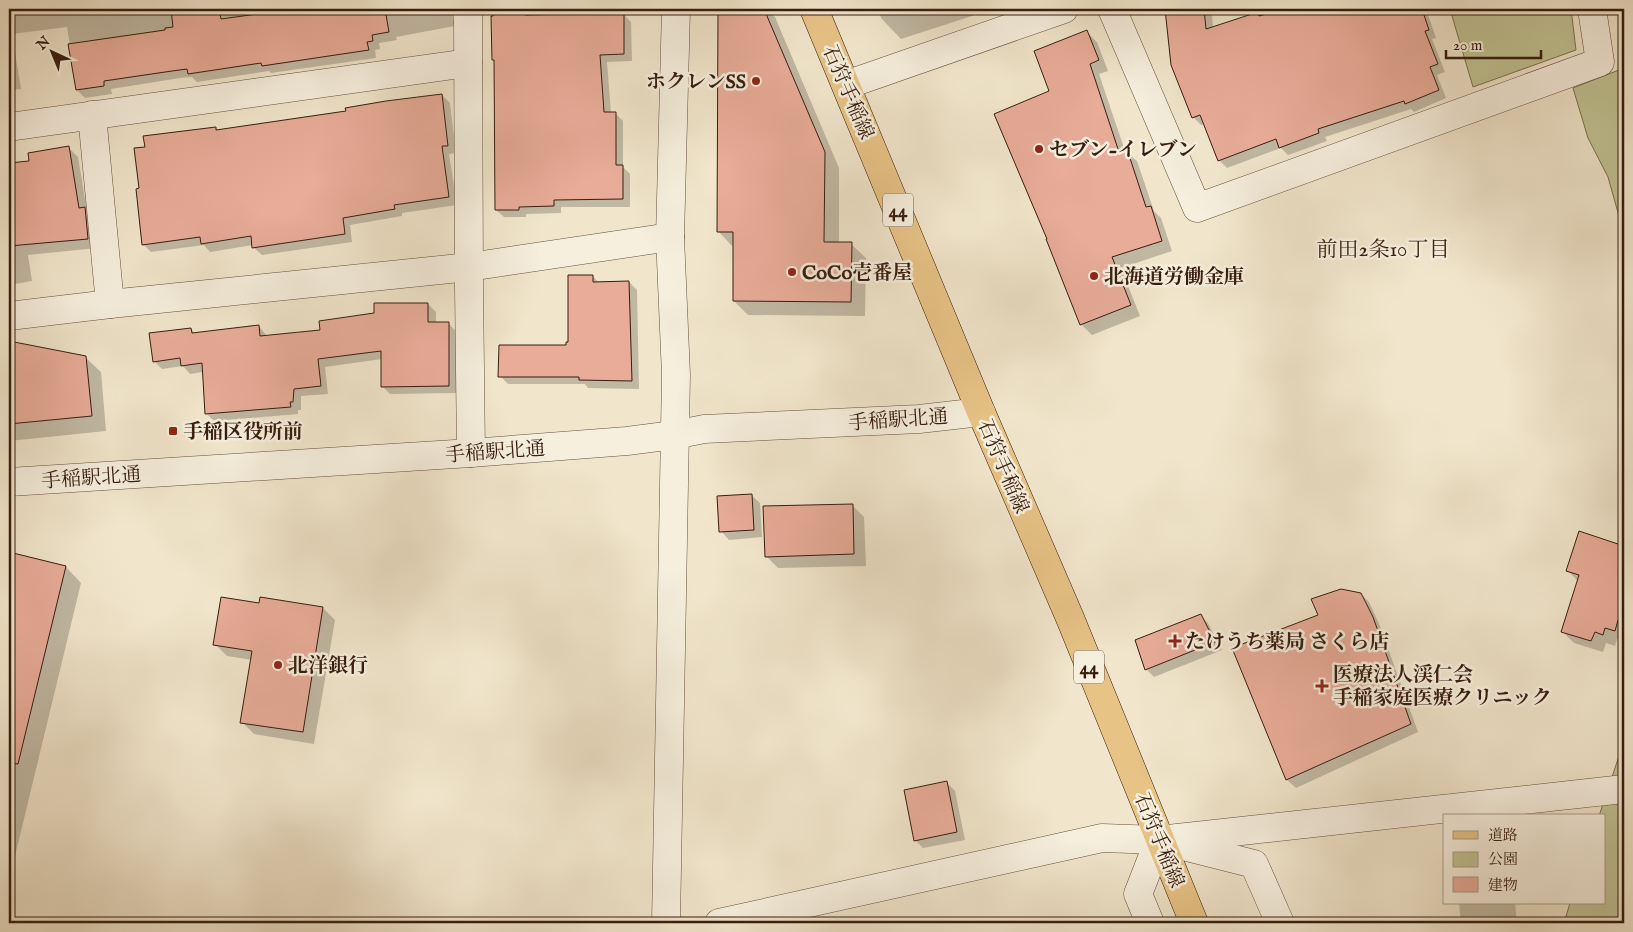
<svg xmlns="http://www.w3.org/2000/svg" width="1633" height="932" viewBox="0 0 1633 932" font-family="'IM FELL English','Noto Serif JP',serif">
  <rect width="100%" height="100%" fill="#f1e6cc"/>
  <filter id="stains"><feTurbulence type="fractalNoise" baseFrequency=".004" numOctaves="4"/><feColorMatrix values="0 0 0 0 .2 0 0 0 0 .09 0 0 0 0 .02 0 0 0 .5 -.17"/></filter>
  <radialGradient id="worn" r=".72"><stop offset=".6" stop-color="#630" stop-opacity="0"/><stop offset="1" stop-color="#630" stop-opacity=".3"/></radialGradient>
  <g fill="#c1c393" stroke="#7c7050">
    <polygon points="1450,9 1571,9 1576,50 1473,87"/>
    <polygon points="1624,68 1624,234 1608,177 1588,138 1573,88"/>
    <polygon points="1624,741 1624,923 1564,923 1570,903 1604,903 1604,816 1599,816"/>
  </g>
  <g fill="#0003">
    <polygon points="9,9 287,9 287,11 302,9 451,9 455,26 396,37 397,40 379,43 380,49 375,50 376,58 271,73 269,71 197,82 192,77 180,78 111,89 112,94 85,98 77,90 67,27 12,34 21,89 11,90 14,111 9,112"/>
    <polygon points="494,9 565,9 565,15 623,14 631,22 632,61 607,62 611,113 615,113 623,121 623,167 630,174 630,207 561,207 561,213 526,214 526,217 504,217 496,210 495,61 493,59"/>
    <polygon points="719,9 767,9 775,17 839,168 839,244 851,244 866,258 865,316 748,315 734,301 734,246 732,246 718,231"/>
    <polygon points="878,9 974,9 975,15 901,39 881,18"/>
    <polygon points="1182,9 1206,9 1212,15 1213,28 1258,14 1261,17 1287,9 1310,9 1313,13 1327,9 1426,9 1436,38 1432,39 1445,72 1437,75 1446,98 1414,112 1411,109 1325,137 1327,141 1288,155 1281,148 1227,168 1219,160 1205,124 1201,125 1193,117 1166,10"/>
    <polygon points="1087,32 1097,42 1108,71 1099,74 1125,151 1137,161 1154,211 1161,218 1172,251 1121,268 1140,316 1092,335 1081,324 1051,91"/>
    <polygon points="442,95 450,103 456,153 449,154 457,205 402,213 402,216 350,225 352,242 262,255 253,247 253,245 210,252 204,245 151,252 143,244 140,189 146,148 215,128 218,131 347,112"/>
    <polygon points="69,148 78,157 87,211 94,218 97,248 28,255 32,281 9,285 9,165 30,162"/>
    <polygon points="593,276 599,283 629,282 637,290 639,389 588,388 585,384 508,384 500,376 567,346"/>
    <polygon points="428,304 436,312 436,323 448,323 457,332 456,393 390,394 382,386 382,359 325,367 328,394 301,396 301,410 298,410 298,414 214,421 206,413 203,372 190,374 183,366 162,369 154,361 191,329 195,334 259,326 267,336 321,331"/>
    <polygon points="9,344 16,344 85,357 101,372 106,431 9,441"/>
    <polygon points="751,495 760,503 762,537 729,540 721,531"/>
    <polygon points="852,505 864,517 866,566 778,568 766,556"/>
    <polygon points="1579,533 1624,548 1624,641 1617,639 1615,646 1606,643 1603,652 1574,643 1562,631 1578,581 1567,570"/>
    <polygon points="9,554 66,567 81,583 9,881"/>
    <polygon points="1361,594 1369,602 1380,626 1418,732 1296,788 1287,780 1233,649 1320,616"/>
    <polygon points="260,604 323,608 335,620 314,744 254,734 242,722 252,660 227,656 215,644"/>
    <polygon points="1200,615 1208,623 1222,650 1154,677 1146,669"/>
    <polygon points="947,783 955,791 965,840 923,848 915,840"/>
    <polygon points="1459,903 1515,903 1517,923 1461,923"/>
  </g>
  <g fill="#e8ac99" stroke="#371d0e">
    <polygon points="171,9 219,9 221,19 294,9 385,9 389,32 372,35 373,41 367,42 369,50 262,66 261,63 188,74 187,69 172,71 104,81 104,86 76,90 68,44 165,30 165,28 173,27"/>
    <polygon points="493,9 525,9 525,15 624,13 624,54 600,55 604,112 616,112 616,165 623,165 623,199 554,200 554,206 519,207 519,210 495,210 494,60 492,60 491,16 493,16"/>
    <polygon points="718,9 764,9 825,152 824,242 852,242 851,302 733,301 733,232 717,232"/>
    <polygon points="1165,9 1204,9 1206,29 1258,12 1259,16 1283,9 1422,9 1429,30 1425,31 1438,64 1430,67 1439,90 1405,104 1404,101 1318,129 1319,133 1279,148 1276,139 1218,161 1200,115 1192,118 1171,65"/>
    <polygon points="1087,30 1099,60 1090,64 1119,152 1127,149 1146,207 1151,206 1162,241 1112,257 1131,305 1080,325 1046,239 1047,239 994,114 1049,91 1034,51"/>
    <polygon points="442,94 448,146 442,146 449,197 394,205 395,209 343,218 345,234 252,248 251,236 201,244 200,237 142,245 136,189 139,188 134,148 145,147 143,136 216,127 216,130 346,111 345,108 386,101"/>
    <polygon points="69,146 79,208 85,207 88,239 9,246 9,163 29,161 28,153"/>
    <polygon points="568,275 593,275 593,282 629,281 632,381 579,380 579,377 498,377 499,345 566,345 566,342 568,342"/>
    <polygon points="374,303 428,303 428,322 449,322 449,386 381,387 381,351 318,359 321,386 294,389 293,402 290,402 291,407 205,414 202,363 181,366 180,358 153,362 149,333 191,328 192,333 259,325 260,336 320,330 319,321 374,313"/>
    <polygon points="9,341 86,356 92,416 9,424"/>
    <polygon points="752,494 754,530 719,532 717,496"/>
    <polygon points="853,504 854,554 765,557 763,506"/>
    <polygon points="1579,531 1624,546 1624,622 1618,620 1615,631 1605,628 1603,635 1595,632 1591,641 1561,632 1579,575 1566,571"/>
    <polygon points="9,552 66,566 18,764 9,763"/>
    <polygon points="1341,589 1361,593 1373,617 1411,724 1286,780 1232,648 1318,615 1311,599"/>
    <polygon points="221,597 259,603 260,597 323,607 303,732 240,723 252,651 213,645"/>
    <polygon points="1201,614 1215,642 1145,670 1135,640"/>
    <polygon points="947,781 957,832 914,841 904,790"/>
  </g>
  <g fill="none" stroke-linecap="round" stroke-linejoin="round">
    <defs>
      <g id="minor">
        <polyline points="468,9 469,287 471,453"/>
        <polyline points="1112,9 1197,208 1600,62 1592,9"/>
        <polyline points="846,85 1064,9"/>
        <polyline points="92,115 110,304"/>
        <polyline points="9,127 468,63"/>
        <polyline points="9,316 110,304 469,267 670,237"/>
        <polyline points="1175,844 1254,864 1280,923"/>
        <polyline points="666,923 676,375 670,237 676,9"/>
        <polyline points="719,923 1102,838 1159,840 1624,789"/>
        <polyline points="1150,923 1138,894 1159,840"/>
      </g>
      <polyline id="tertiary" points="9,482 471,453 627,441 674,435 704,429 919,419 981,412"/>
      <polyline id="primary" points="814,9 981,412 1070,618 1194,923"/>
    </defs>
    <use href="#minor" stroke="#664f3e" stroke-width="29"/>
    <use href="#tertiary" stroke="#664f3e" stroke-width="29"/>
    <use href="#primary" stroke="#371d0e" stroke-width="29"/>
    <use href="#minor" stroke="#f6efde" stroke-width="28"/>
    <use href="#tertiary" stroke="#f6efde" stroke-width="28"/>
    <use href="#primary" stroke="#e8c386" stroke-width="28"/>
  </g>
  <g fill="#8f2418" stroke="#f6efde" stroke-width="2">
    <circle cx="756" cy="81" r="5"/>
    <circle cx="1039" cy="149" r="5"/>
    <circle cx="792" cy="272" r="5"/>
    <circle cx="1094" cy="276" r="5"/>
    <rect x="168" y="426" width="10" height="10" rx="2.5"/>
    <path d="M1172.5 633.5h5v5h5v5h-5v5h-5v-5h-5v-5h5z"/>
    <circle cx="278" cy="665" r="5"/>
    <path d="M1319.5 678.5h5v5h5v5h-5v5h-5v-5h-5v-5h5z"/>
  </g>
  <g text-anchor="middle" stroke-width="5" stroke-linejoin="round" paint-order="stroke">
    <g fill="#f6efde" stroke="#705c4c" stroke-width="1">
      <rect x="883" y="193.5" width="30" height="33" rx="4"/>
      <rect x="1074" y="650.5" width="30" height="33" rx="4"/>
    </g>
    <g font-size="19" font-weight="bold" fill="#371d0e">
      <text x="898" y="217">44</text>
      <text x="1089" y="674">44</text>
    </g>
    <g font-size="20" font-weight="bold" fill="#371d0e" stroke="#f6efde" text-anchor="start">
      <text x="746" y="88" text-anchor="end">ホクレンSS</text>
      <text x="1049" y="156">セブン-イレブン</text>
      <text x="802" y="279">CoCo壱番屋</text>
      <text x="1104" y="283">北海道労働金庫</text>
      <text x="183" y="438">手稲区役所前</text>
      <text x="1185" y="648">たけうち薬局 さくら店</text>
      <text x="288" y="672">北洋銀行</text>
      <text x="1333" y="681">医療法人渓仁会<tspan x="1333" dy="23">手稲家庭医療クリニック</tspan></text>
    </g>
    <g font-size="20" fill="#371d0e" stroke="#f6efde">
      <text transform="translate(849 92) rotate(67)" y="7">石狩手稲線</text>
      <text transform="translate(898 419) rotate(-4)" y="7">手稲駅北通</text>
      <text transform="translate(495 451) rotate(-4)" y="7">手稲駅北通</text>
      <text transform="translate(1004 466) rotate(67)" y="7">石狩手稲線</text>
      <text transform="translate(91 477) rotate(-4)" y="7">手稲駅北通</text>
      <text transform="translate(1160 840) rotate(68)" y="7">石狩手稲線</text>
    </g>
    <g font-size="21" fill="#371d0e" stroke="#f6efde">
      <text x="1383" y="256">前田2条10丁目</text>
    </g>
  </g>
  <rect width="1633" height="932" fill="none" stroke="#f1e6cc" stroke-width="30"/>
  <rect x="10" y="10" width="1613" height="912" fill="none" stroke="#371d0e" stroke-width="2.5"/>
  <rect x="15" y="15" width="1603" height="902" fill="none" stroke="#371d0e"/>
  <rect x="1443" y="814" width="162" height="90" fill="#f6efde" stroke="#aa9b8b"/>
  <rect x="1453" y="831" width="25" height="8" fill="#e8c386" stroke="#aa9b8b"/>
  <text x="1488" y="840" font-size="15" fill="#371d0e">道路</text>
  <rect x="1453" y="852" width="25" height="15" fill="#c1c393" stroke="#aa9b8b"/>
  <text x="1488" y="864" font-size="15" fill="#371d0e">公園</text>
  <rect x="1453" y="877" width="25" height="15" fill="#e8ac99" stroke="#aa9b8b"/>
  <text x="1488" y="890" font-size="15" fill="#371d0e">建物</text>
  <g transform="translate(52 52) rotate(316)" stroke="#f6efde" stroke-width="4" paint-order="stroke">
  <path d="M0-4L9 19L0 12L-9 19Z" fill="#371d0e"/>
  <text y="-8" font-size="14" font-weight="bold" text-anchor="middle" fill="#371d0e">N</text>
  </g>
  <path d="M1446 50v8h95v-8" fill="none" stroke="#371d0e" stroke-width="2.5"/>
  <text x="1453" y="50" font-size="15" fill="#371d0e" stroke="#f6efde" stroke-width="4" paint-order="stroke">20 m</text>
  <rect width="100%" height="100%" filter="url(#stains)"/>
  <rect width="100%" height="100%" fill="url(#worn)"/>
</svg>
